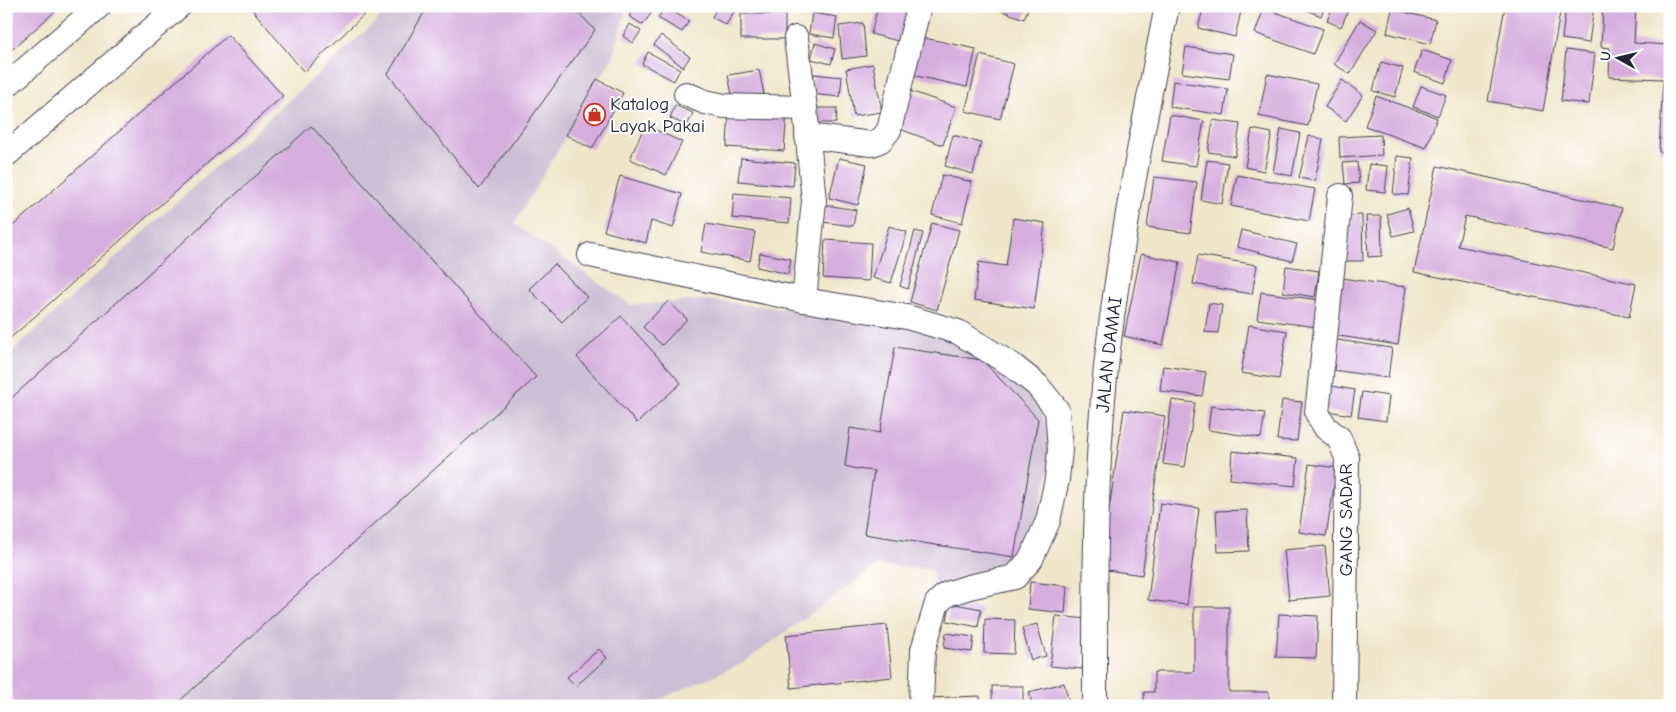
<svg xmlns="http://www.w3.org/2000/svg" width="1676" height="712" viewBox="0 0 1676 712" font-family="'Comic Neue',sans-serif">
  <rect width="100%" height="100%" fill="#fff"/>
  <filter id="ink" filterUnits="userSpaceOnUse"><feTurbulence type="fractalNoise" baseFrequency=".02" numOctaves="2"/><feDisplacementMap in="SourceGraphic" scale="10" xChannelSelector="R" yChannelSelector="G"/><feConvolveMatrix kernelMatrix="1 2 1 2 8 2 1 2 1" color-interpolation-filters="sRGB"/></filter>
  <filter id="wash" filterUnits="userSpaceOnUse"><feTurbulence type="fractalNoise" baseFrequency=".0096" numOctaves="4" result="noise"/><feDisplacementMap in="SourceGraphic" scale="20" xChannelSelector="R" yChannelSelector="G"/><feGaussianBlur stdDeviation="1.12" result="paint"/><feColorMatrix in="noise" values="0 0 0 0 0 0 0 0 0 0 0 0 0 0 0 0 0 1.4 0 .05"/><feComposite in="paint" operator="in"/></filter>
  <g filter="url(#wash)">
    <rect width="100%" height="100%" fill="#f0e5c9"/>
    <polygon fill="#ccbed4" points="393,6 621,6 625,14 613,57 514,224 631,305 704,300 887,321 951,340 1006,372 1040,408 1049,433 1049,471 1034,529 1009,564 935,588 932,570 878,565 743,663 644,706 6,706 6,357"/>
    <g id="blocks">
      <g fill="#d6aede">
        <polygon points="6,6 61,6 6,55"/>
        <polygon points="253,6 373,6 304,72 251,8"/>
        <polygon points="428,6 572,6 595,30 479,189 388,74"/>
        <polygon points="636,6 649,6 654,9 643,25 629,16"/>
        <polygon points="718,6 729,6 735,10 726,25 712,17"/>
        <polygon points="878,6 911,6 902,42 871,34"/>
        <polygon points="989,6 1029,6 1024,19"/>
        <polygon points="1204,6 1242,7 1235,37 1198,28"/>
        <polygon points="1296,6 1325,6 1321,16"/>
        <polygon points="1333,6 1350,6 1341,27 1327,21"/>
        <polygon points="1435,6 1450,6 1449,10"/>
        <polygon points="1505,6 1561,7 1543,111 1488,101"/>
        <polygon points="1566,6 1594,6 1589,43 1562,39"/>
        <polygon points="1603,6 1636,6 1634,43 1670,45 1670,153 1659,152 1663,79 1609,77 1610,48 1601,47"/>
        <polygon points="665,7 689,21 682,32 658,18"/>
        <polygon points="1264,8 1323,29 1313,54 1255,33"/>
        <polygon points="1392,9 1436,20 1430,44 1387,33"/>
        <polygon points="812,13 837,17 834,38 809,34"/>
        <rect x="741" y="14" width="44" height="25"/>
        <polygon points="1360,20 1377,30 1350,74 1334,64"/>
        <polygon points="863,23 866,56 842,59 839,26"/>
        <polygon points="630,24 641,31 633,43 623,36"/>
        <polygon points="228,35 283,96 6,342 6,232"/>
        <polygon points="661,35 690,57 683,67 654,45"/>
        <polygon points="915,36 976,49 967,87 907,74"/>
        <polygon points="815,43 835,49 831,64 811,59"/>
        <polygon points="1186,47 1233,54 1229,79 1182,73"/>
        <polygon points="1422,50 1452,60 1445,83 1414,72"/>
        <polygon points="1566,50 1595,54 1589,104 1561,101"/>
        <polygon points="648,52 680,69 674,81 642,64"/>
        <polygon points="980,55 1014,64 1000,119 965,111"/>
        <polygon points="1381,62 1403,68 1395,97 1373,91"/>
        <polygon points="873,64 882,112 854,116 846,69"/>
        <polygon points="759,70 764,94 733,100 728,75"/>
        <polygon points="814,74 842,77 840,97 811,94"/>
        <polygon points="1267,74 1317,84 1308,126 1259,116"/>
        <polygon points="597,79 623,93 592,149 566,135"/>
        <polygon points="1342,80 1363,95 1346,121 1325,107"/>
        <polygon points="1173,81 1228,89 1224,115 1170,107"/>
        <polygon points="1421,86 1446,95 1438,116 1413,107"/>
        <polygon points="907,90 956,107 943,145 894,127"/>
        <polygon points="1376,96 1437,118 1426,148 1365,126"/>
        <polygon points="675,105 693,113 687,126 670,118"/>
        <polygon points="729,107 787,111 784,151 727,147"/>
        <polygon points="816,108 837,108 836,123 815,123"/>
        <polygon points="1170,115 1204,121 1196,166 1162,161"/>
        <polygon points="1213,120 1240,124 1235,156 1208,152"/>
        <polygon points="645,125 682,142 666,175 630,159"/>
        <polygon points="311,126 536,377 174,706 6,706 6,403"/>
        <polygon points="1252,129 1272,133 1264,171 1245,167"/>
        <polygon points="1281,129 1300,133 1292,176 1273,172"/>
        <polygon points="953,135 981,143 973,174 945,166"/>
        <polygon points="1381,135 1382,155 1340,158 1339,137"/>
        <polygon points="1309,136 1323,139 1315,181 1299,178"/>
        <polygon points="1397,156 1413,158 1408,195 1393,194"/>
        <polygon points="741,158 795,163 793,186 738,181"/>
        <polygon points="839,158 867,164 858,205 829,198"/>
        <polygon points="1207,160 1228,163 1222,204 1201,200"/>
        <polygon points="1357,162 1359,183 1345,184 1343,163"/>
        <polygon points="1369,164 1388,166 1385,192 1366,190"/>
        <polygon points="1437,166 1622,208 1613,248 1465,216 1458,246 1636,284 1629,317 1414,272"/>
        <polygon points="942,175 972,182 962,223 932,215"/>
        <polygon points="1237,175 1315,189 1309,221 1231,206"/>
        <polygon points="620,176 682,194 673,228 651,221 646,243 604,231"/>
        <polygon points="1154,177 1197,182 1190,233 1147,227"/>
        <polygon points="734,193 791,198 789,223 732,218"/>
        <polygon points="826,205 856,210 853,226 823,222"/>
        <polygon points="1408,208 1414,231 1393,236 1387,214"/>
        <polygon points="1362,215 1363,261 1343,261 1342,216"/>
        <polygon points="1366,216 1381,216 1382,256 1368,257"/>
        <polygon points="1013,218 1045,223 1034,309 974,300 979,262 1006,266"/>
        <polygon points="932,223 959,230 937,310 910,302"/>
        <polygon points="706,224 755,232 750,261 701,252"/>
        <polygon points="889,226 907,232 891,283 873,278"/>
        <polygon points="1241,230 1297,244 1292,261 1237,247"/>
        <polygon points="915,231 923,233 908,289 900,286"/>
        <polygon points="825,240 871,243 869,281 823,278"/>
        <polygon points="760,253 791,259 788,274 757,267"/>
        <polygon points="1141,254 1180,262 1163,345 1124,336"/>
        <polygon points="1198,255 1257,265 1252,294 1193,284"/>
        <polygon points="555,264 587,297 562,322 529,289"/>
        <polygon points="1286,266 1319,271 1315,297 1283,292"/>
        <polygon points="1341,278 1406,287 1398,345 1333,335"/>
        <polygon points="1261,292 1320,300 1317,327 1257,319"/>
        <polygon points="668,301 687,319 662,345 643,327"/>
        <polygon points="1209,303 1222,305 1218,333 1205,332"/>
        <polygon points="621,316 681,383 637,423 577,357"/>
        <polygon points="1249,325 1287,331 1279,379 1241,373"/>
        <polygon points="1330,339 1392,348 1388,378 1326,369"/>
        <polygon points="895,347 982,360 1038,419 1014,557 864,534 874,471 857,469 845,466 850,428 880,433"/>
        <polygon points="1163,366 1206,372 1202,396 1160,391"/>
        <polygon points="1326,385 1355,390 1351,415 1322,410"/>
        <polygon points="1362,392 1389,396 1386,421 1358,417"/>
        <polygon points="1172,400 1195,403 1185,467 1163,464"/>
        <polygon points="1282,400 1302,402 1297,441 1277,440"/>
        <polygon points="1211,406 1265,413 1261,438 1208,430"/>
        <polygon points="1124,410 1165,416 1142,575 1100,569"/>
        <polygon points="1232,451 1298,458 1295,486 1230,479"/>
        <polygon points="1309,464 1337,468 1326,536 1299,532"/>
        <polygon points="1160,503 1199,508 1187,605 1148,600"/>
        <polygon points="1247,510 1249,551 1218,552 1216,511"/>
        <polygon points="1325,546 1330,596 1289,600 1284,550"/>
        <polygon points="1030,582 1067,586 1065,613 1028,609"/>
        <polygon points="950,603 981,609 978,627 947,621"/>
        <polygon points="1194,607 1229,607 1229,692 1269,692 1269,706 1144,706 1144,692 1154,692 1154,672 1194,672"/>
        <polygon points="1279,614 1318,616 1316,658 1276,657"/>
        <polygon points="1056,616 1088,619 1082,669 1050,666"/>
        <polygon points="985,619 1015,620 1014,654 984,653"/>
        <polygon points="1037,624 1046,656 1031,660 1022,628"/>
        <polygon points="887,625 892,677 791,688 786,635"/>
        <polygon points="946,633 974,637 972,652 944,648"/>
        <polygon points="599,649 607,658 576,686 567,677"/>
        <polygon points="1064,683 1070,706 1033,706 1029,692"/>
        <rect x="992" y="686" width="31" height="20"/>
        <polygon points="980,696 980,706 925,706 925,698"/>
      </g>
    </g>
  </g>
  <g filter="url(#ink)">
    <use href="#blocks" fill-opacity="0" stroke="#413f50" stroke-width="1"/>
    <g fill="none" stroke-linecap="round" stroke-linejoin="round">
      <defs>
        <g id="minor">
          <polyline points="796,38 805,108 814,201 804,300"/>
          <polyline points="6,86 99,6"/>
          <polyline points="686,94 705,102 724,106 805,108"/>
          <polyline points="807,136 872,144 881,140 889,130 919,6"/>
          <polyline points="6,155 179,6"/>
          <polyline points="1340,196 1317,413 1326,428 1339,438 1347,458 1344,706"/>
          <polyline points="590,255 804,300 907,317 958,332 1012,365 1037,385 1057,410 1060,450 1057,479 1048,521 1031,559 1015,577 969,587 947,594 937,603 923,650 921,706"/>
          <path id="s1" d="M 1095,706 C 1095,584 1094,462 1109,341 C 1123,228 1145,117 1167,6"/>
        </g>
      </defs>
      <use href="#minor" stroke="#413f50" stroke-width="26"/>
      <use href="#minor" stroke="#fff" stroke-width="24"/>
    </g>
  </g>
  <defs>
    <symbol id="shop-ring" viewBox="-11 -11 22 22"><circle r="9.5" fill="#fff" stroke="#c8321e" stroke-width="1.5"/><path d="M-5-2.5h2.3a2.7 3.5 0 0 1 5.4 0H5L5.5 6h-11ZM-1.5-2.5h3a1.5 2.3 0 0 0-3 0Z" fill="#c8321e"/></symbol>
  </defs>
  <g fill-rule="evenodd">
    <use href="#shop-ring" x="582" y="102" width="25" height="25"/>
  </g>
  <g text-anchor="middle" stroke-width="4" stroke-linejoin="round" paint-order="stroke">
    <g font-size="19" fill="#22223b" stroke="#fff" text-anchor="start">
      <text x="610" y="110">Katalog<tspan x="610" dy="22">Layak Pakai</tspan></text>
    </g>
    <g font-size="19" fill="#22223b" stroke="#fff">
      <text dy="7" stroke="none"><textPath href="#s1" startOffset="352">JALAN DAMAI</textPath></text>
      <text transform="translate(1345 520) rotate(-90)" y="7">GANG SADAR</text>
    </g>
  </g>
  <rect width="1676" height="712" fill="none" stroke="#fff" stroke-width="25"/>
  <g transform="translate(1618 58) rotate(278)" stroke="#ffffff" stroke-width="4" paint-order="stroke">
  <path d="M0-4L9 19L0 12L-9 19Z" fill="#22223b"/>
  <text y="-8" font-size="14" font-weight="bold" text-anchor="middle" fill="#22223b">U</text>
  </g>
</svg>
